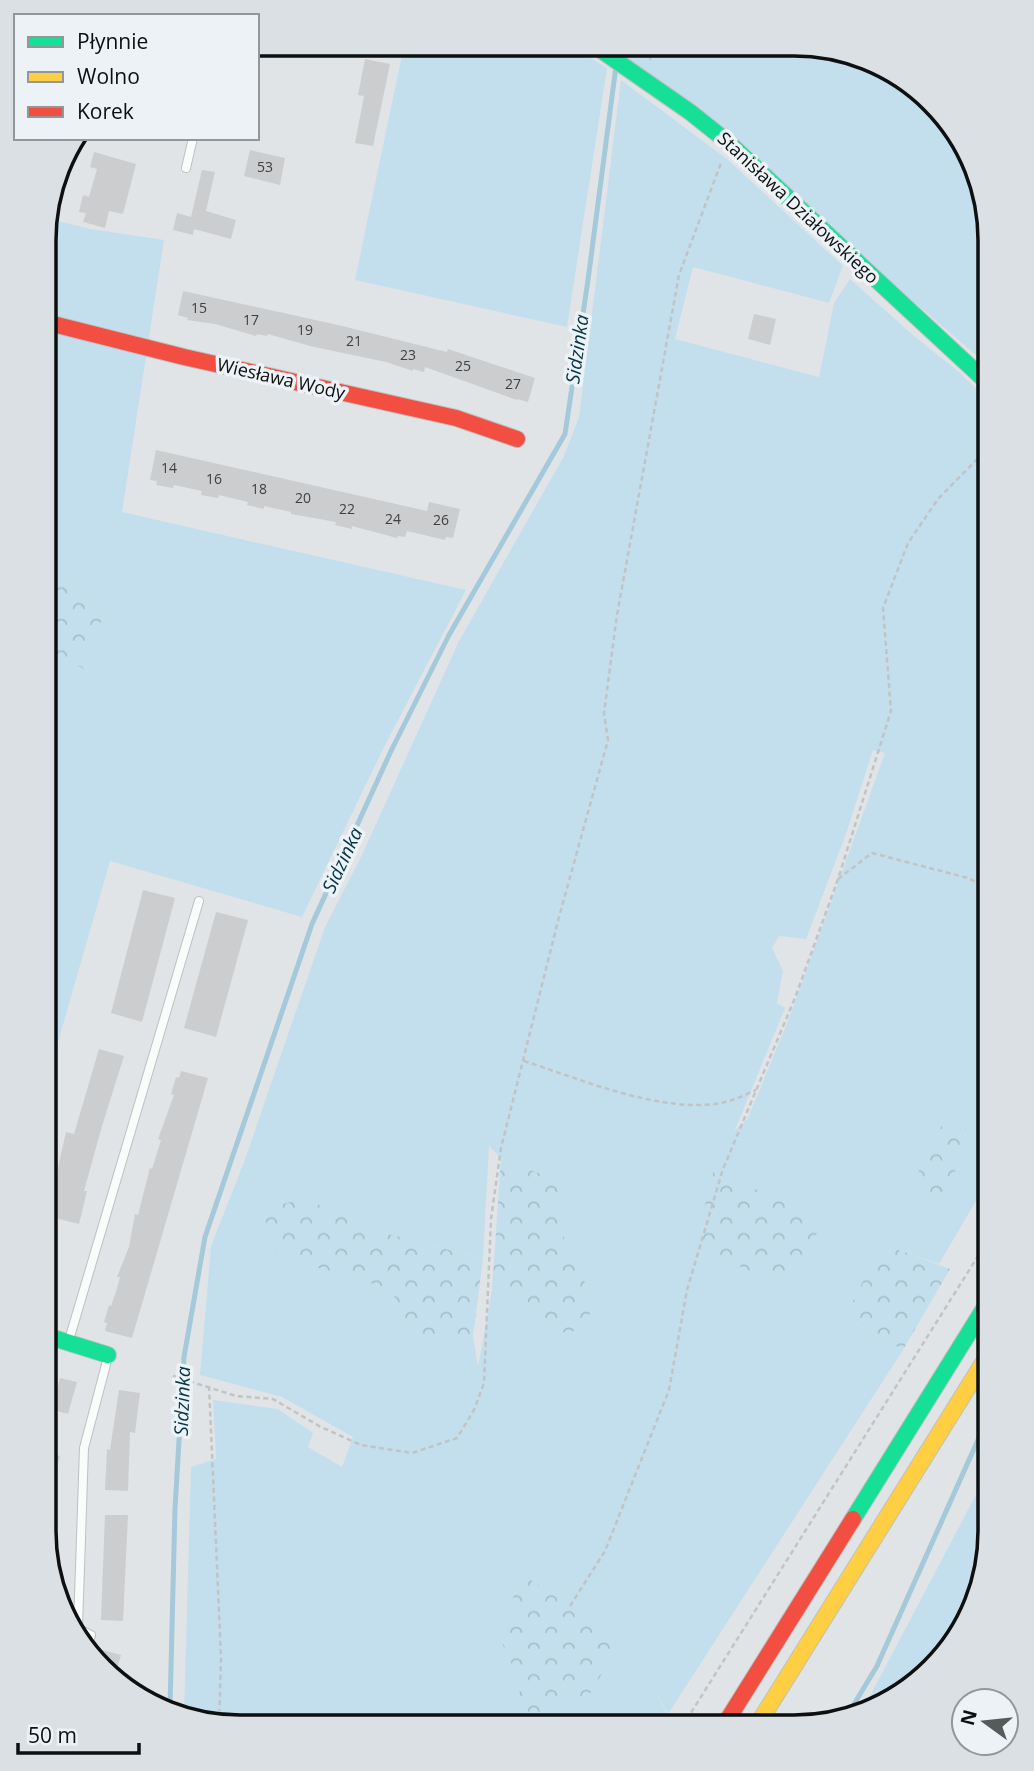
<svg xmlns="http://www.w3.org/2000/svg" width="1034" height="1771" viewBox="0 0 1034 1771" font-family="'Open Sans',sans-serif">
  <defs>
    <pattern id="forest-crowns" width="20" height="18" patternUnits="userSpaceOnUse" patternTransform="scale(1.75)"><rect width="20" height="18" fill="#c3dfed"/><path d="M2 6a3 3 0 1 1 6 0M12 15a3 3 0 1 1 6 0" fill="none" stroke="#a6beca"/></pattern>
  </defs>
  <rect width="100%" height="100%" fill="#e1e4e6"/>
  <g fill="#c3dfed" fill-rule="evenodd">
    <polygon points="404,45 572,46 607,68 567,327 355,280"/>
    <polygon points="629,46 832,47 923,92 980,177 990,240 990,367 626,56"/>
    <path d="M 621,80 L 727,159 L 843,266 L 829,303 L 693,267 L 675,339 L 819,377 L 834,303 L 850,279 L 914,336 L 959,372 L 990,402 L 990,607 L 984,657 L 990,669 L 990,1177 L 939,1264 L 882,1245 L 845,1317 L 903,1350 L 668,1714 L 656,1693 L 635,1727 L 541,1726 L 565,1684 L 580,1707 L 520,1574 L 501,1641 L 522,1687 L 502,1726 L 214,1726 L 184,1713 L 191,1467 L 216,1459 L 213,1400 L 278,1409 L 313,1433 L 308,1447 L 342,1467 L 353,1437 L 282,1397 L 200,1375 L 211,1246 L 244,1162 L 325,927 L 362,855 L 459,641 L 564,456 L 579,417 ZM 873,750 L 885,753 L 788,1021 L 747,1120 L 735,1130 L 785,1008 L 777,1003 L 783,971 L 772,948 L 779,936 L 806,939 L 846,834 ZM 489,1146 L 501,1158 L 563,1183 L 563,1236 L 595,1303 L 537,1326 L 524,1302 L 492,1290 L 478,1367 L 473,1336 L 410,1333 L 391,1289 L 305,1199 L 385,1233 L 483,1259 Z"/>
    <polygon points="45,218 91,229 164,240 122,512 466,590 383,749 302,917 110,861 44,1091 45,649 84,668 97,630 108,607 45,574 45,567 51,550 45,548"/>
    <polygon points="990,1468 990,1544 949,1651 860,1715"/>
  </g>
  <g fill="url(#forest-crowns)">
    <polygon points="45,574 108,607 97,630 84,669 45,649"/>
    <polygon points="944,1121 963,1121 971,1142 940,1199 909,1190"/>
    <polygon points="501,1158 563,1183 563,1236 595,1303 582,1330 557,1333 537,1326 524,1302 492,1290"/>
    <polygon points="714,1169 823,1222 788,1288 695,1246"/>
    <polygon points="305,1199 385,1233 483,1259 473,1336 410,1334 391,1289 278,1256 261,1209"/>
    <polygon points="882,1244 950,1269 903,1350 845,1317"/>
    <polygon points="520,1573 598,1624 614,1654 581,1708 565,1684 541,1726 502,1726 522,1687 501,1641"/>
    <polygon points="656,1693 667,1714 660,1727 635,1727"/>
  </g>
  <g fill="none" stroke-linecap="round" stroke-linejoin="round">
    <g stroke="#a3c9da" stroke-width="5">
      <polyline points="170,1707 175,1508 184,1357 205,1237 312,924 391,751 449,635 565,434 588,280 616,66"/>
      <polyline points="845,1719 877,1666 990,1413"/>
    </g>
  </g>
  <g fill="#cbcdcf">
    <polygon points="365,59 390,64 373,146 355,143 364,96 358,95"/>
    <polygon points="250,150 285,158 280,185 244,176"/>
    <polygon points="94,152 136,164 123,214 109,211 105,228 83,222 86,213 79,212 83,195 89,197 97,169 90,167"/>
    <polygon points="202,170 215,172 206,211 236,220 231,239 194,229 193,235 173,230 177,213 191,217"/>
    <polygon points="183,291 338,325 447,352 448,349 535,378 528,402 517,399 517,400 425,367 424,372 413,369 413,371 386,362 310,346 268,334 267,336 257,334 256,336 215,324 187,320 188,318 178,315"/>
    <polygon points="754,314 776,319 770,345 748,339"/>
    <polygon points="156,450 427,511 429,502 460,509 453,538 446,537 445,540 407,531 405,537 398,536 397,538 352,526 352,529 335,525 336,522 291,514 291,512 264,506 264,509 247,505 248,502 219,495 218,498 201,495 202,491 174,485 173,488 156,485 157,481 150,480"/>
    <polygon points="143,890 175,898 142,1022 111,1013"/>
    <polygon points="216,912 248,920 216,1037 184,1028"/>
    <polygon points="99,1049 124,1056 102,1126 84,1191 87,1191 79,1224 47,1216 66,1132 74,1134"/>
    <polygon points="181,1071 208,1078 132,1338 105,1331 107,1323 104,1322 109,1305 111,1306 116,1292 120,1277 117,1277 129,1247 135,1214 138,1215 150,1168 152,1169 161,1140 158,1139 174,1095 171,1094 176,1077 179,1078"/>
    <polygon points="60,1378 77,1382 68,1414 51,1409"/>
    <polygon points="119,1390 140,1393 135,1433 130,1432 128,1491 105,1490 107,1449 110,1450"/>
    <polygon points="44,1451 60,1456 48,1499 44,1499"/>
    <polygon points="105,1515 128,1515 123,1621 101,1620"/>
    <polygon points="92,1647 121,1655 114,1678 103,1662"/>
  </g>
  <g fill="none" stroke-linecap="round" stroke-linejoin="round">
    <defs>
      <g id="lane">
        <polyline points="186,168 193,138"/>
        <polyline points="69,1340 199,901"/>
        <polyline points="44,1374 53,1340"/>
        <polyline points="78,1627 84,1448 108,1357"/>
        <polyline points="79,1629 91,1635 89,1642"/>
      </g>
      <g id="fast">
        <polyline points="595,46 690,112 729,143 990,385"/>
        <polyline points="44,1335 108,1355"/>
        <polyline points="853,1519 990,1299"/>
      </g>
      <polyline id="slow" points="756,1727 990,1352"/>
      <g id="jam">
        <polyline points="45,322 184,357 456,418 517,439"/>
        <polyline points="723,1727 853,1519"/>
      </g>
    </defs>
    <use href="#lane" stroke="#bec0c2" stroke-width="10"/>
    <use href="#fast" stroke="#bec0c2" stroke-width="18"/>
    <use href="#slow" stroke="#bec0c2" stroke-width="18"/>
    <use href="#jam" stroke="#bec0c2" stroke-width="18"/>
    <g stroke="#c2c3c4" stroke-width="2.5" stroke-dasharray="5 3.5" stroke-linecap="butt">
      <polyline points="650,60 653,46"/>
      <polyline points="838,879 872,853 968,878 990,889"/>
      <path d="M 524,1061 C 580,1079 667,1116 725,1102 C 736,1100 746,1094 756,1090"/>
      <polyline points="173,1376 236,1396 273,1399 319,1426 361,1445 412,1453 457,1438 474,1410 484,1383 491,1219 501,1148 559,917 608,740 604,713 617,615 679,275 721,163"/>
      <polyline points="209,1386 221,1657 219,1726"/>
      <polyline points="570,1606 605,1551 669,1390 687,1290 723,1169 795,998 838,879 891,711 883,608 908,543 938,499 990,446"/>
      <polyline points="682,1727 990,1237"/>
    </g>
    <use href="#lane" stroke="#fafbfb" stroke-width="8"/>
    <use href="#fast" stroke="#16e098" stroke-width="16"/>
    <use href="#slow" stroke="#ffcf43" stroke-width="16"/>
    <use href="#jam" stroke="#f24e42" stroke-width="16"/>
  </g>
  <g text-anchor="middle" stroke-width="7" stroke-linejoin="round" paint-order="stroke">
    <g font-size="14" fill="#3e4042">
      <text x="265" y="172">53</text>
      <text x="199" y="313">15</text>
      <text x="251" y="325">17</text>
      <text x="305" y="335">19</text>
      <text x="354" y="346">21</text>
      <text x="408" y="360">23</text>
      <text x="463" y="371">25</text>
      <text x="513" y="389">27</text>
      <text x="169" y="473">14</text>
      <text x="214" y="484">16</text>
      <text x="259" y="494">18</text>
      <text x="303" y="503">20</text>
      <text x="347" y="514">22</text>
      <text x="393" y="524">24</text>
      <text x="441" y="525">26</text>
    </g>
    <g font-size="18" fill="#0d0f10" stroke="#ecf2f5">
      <text transform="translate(798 208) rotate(43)" y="6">Stanisława Działowskiego</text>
      <text transform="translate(281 379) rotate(13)" y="6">Wiesława Wody</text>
    </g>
    <g font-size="19" font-style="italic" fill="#053446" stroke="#ecf2f5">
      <text transform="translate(577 349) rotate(-82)" y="7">Sidzinka</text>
      <text transform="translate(342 860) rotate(-65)" y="7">Sidzinka</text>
      <text transform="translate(182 1401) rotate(-88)" y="7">Sidzinka</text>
    </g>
  </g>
  <path d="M0 0H1034V1771H0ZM240 56H794A184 184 0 0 1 978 240V1531A184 184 0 0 1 794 1715H240A184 184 0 0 1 56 1531V240A184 184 0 0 1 240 56Z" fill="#dae0e3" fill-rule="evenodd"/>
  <path fill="none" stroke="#0d0f10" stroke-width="3.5" d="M240 56H794A184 184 0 0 1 978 240V1531A184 184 0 0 1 794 1715H240A184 184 0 0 1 56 1531V240A184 184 0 0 1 240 56Z"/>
  <rect x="14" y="14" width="245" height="126" fill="#ecf2f5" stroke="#939799" stroke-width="2"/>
  <rect x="28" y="37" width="35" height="10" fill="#16e098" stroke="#939799" stroke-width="2"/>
  <text x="77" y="49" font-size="21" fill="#0d0f10">Płynnie</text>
  <rect x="28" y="72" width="35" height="10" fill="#ffcf43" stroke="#939799" stroke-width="2"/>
  <text x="77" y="84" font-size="21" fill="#0d0f10">Wolno</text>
  <rect x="28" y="107" width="35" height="10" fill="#f24e42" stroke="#939799" stroke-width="2"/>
  <text x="77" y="119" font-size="21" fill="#0d0f10">Korek</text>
  <g transform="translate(985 1722) rotate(285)"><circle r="33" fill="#ecf2f5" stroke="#939799" stroke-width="2"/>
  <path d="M0-5L12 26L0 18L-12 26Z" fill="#575a5b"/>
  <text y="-10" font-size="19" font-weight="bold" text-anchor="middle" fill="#0d0f10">N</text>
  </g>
  <path d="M18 1743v10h121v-10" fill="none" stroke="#0d0f10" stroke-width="3.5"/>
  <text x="28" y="1743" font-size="21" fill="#0d0f10" stroke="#ecf2f5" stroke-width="5" paint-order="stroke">50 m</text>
</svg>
